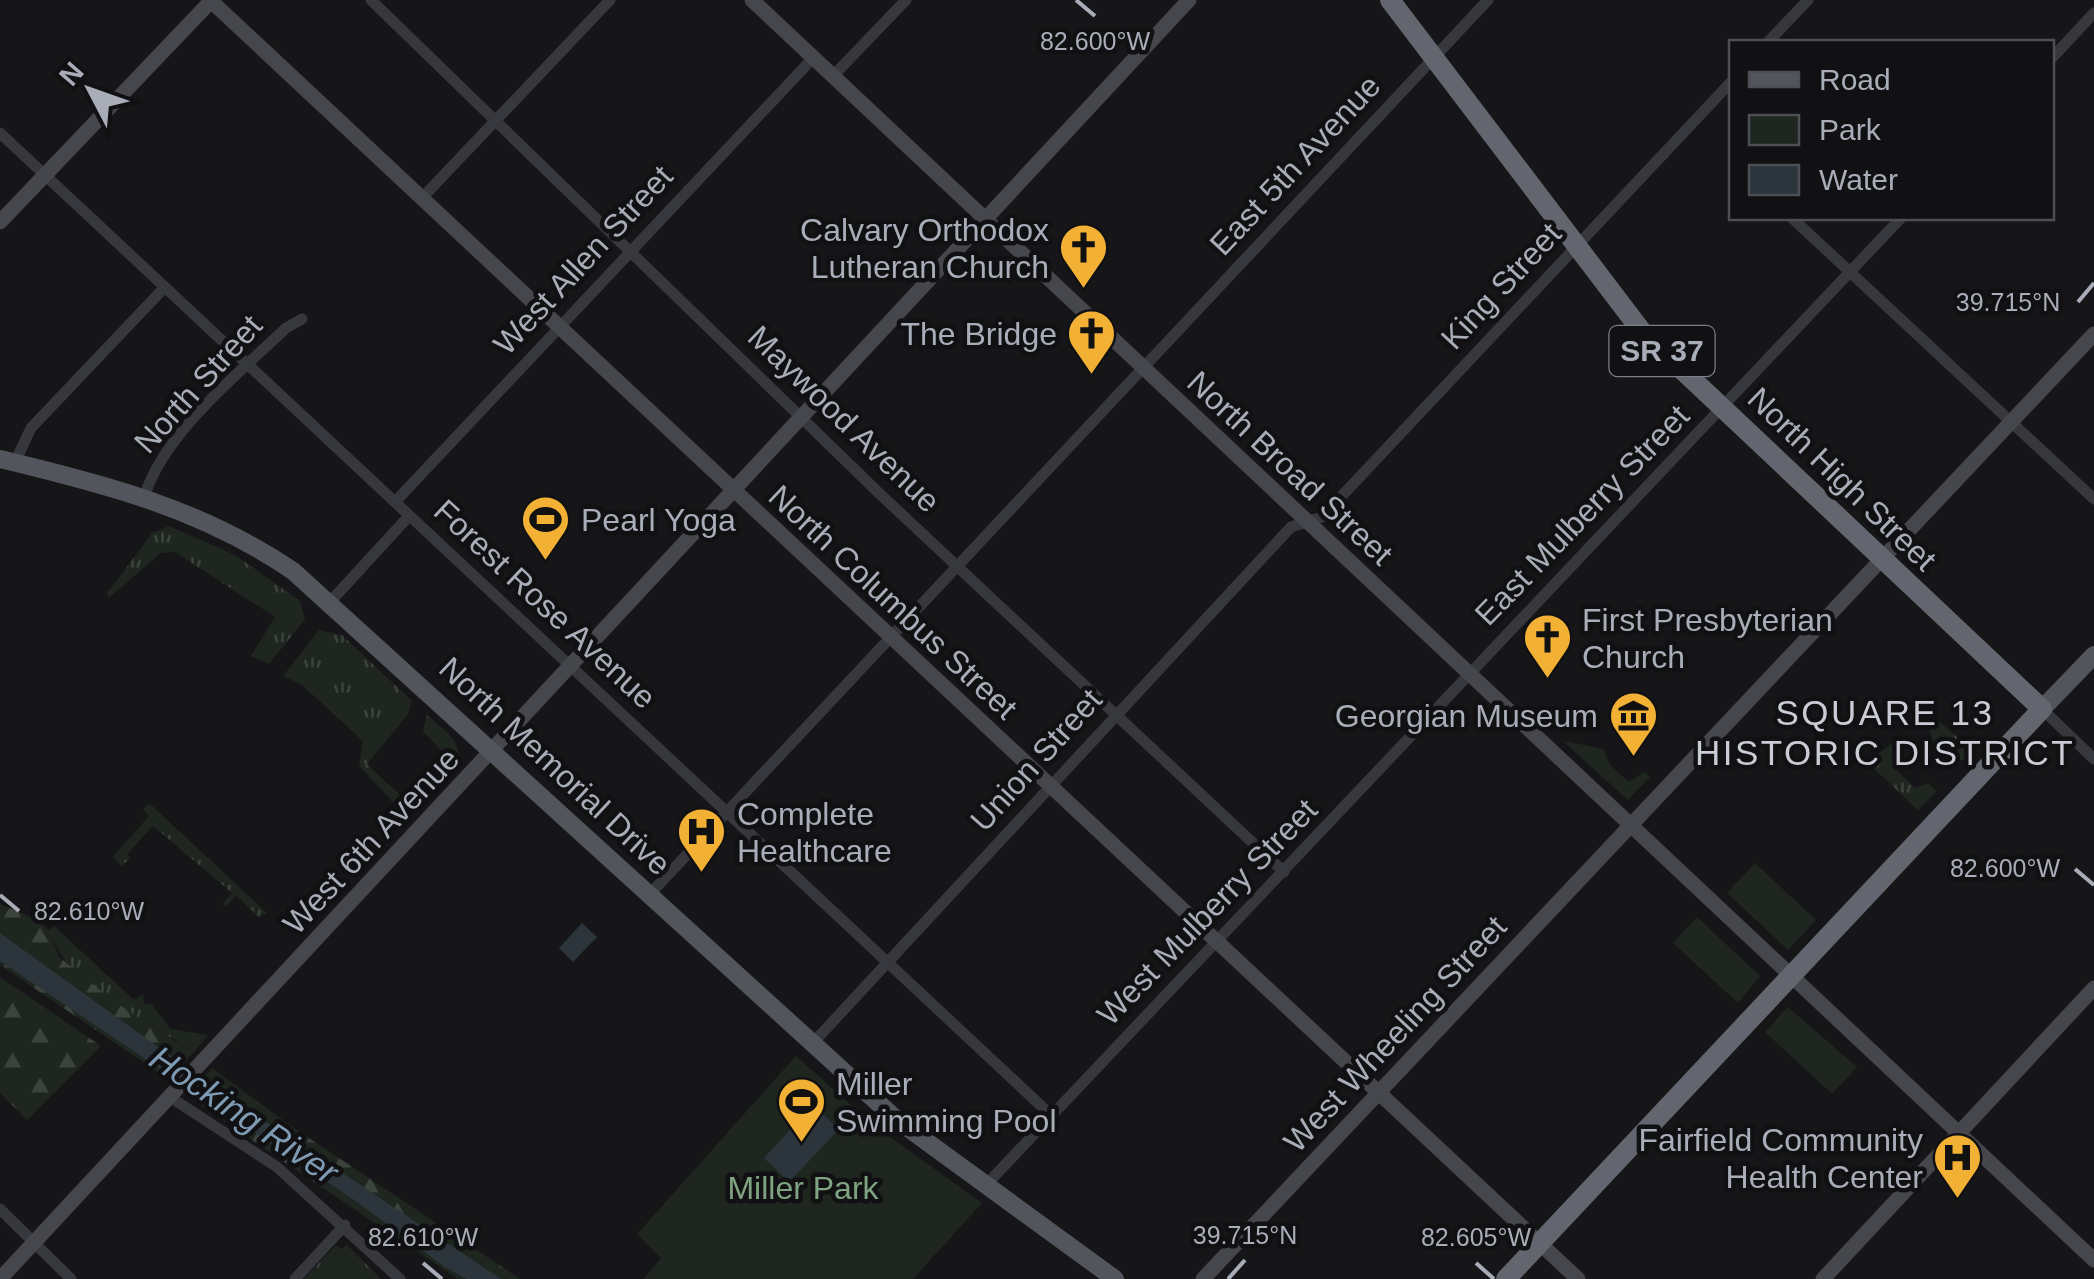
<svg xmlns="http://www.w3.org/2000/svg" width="2094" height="1279" viewBox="0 0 2094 1279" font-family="Helvetica,sans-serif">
  <defs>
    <pattern id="grass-tufts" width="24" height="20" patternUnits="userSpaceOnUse" patternTransform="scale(2.5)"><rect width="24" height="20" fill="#1e261f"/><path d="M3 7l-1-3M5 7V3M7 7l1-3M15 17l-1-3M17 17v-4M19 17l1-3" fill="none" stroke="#3c433d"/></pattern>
    <pattern id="forest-firs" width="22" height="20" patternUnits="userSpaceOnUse" patternTransform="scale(2.5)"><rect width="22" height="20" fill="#1e261f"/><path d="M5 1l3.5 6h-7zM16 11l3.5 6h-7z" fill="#3c433d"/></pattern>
  </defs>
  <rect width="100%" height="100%" fill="#161618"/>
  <g fill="url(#grass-tufts)">
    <polygon points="169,526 235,555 300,601 305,619 269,664 251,656 275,617 175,552 161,553 110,597 107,594 152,533"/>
    <polygon points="319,630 342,635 412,701 408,714 367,764 405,800 398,807 359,766 363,741 301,684 283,676"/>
    <polygon points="1925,709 1974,752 1967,760 1948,760 1929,743 1932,738 1924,715 1906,729"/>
    <path d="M 427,715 C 443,730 466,743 456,765 L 423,731 Z"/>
    <polygon points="1899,738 1904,742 1892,756 1897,762 1894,768 1915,788 1928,783 1937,791 1918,810 1867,762"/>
    <polygon points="1569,742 1603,749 1610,765 1629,782 1644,772 1650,777 1628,800 1565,743"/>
    <polygon points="149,803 267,913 259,917 236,895 226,907 223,904 232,893 153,826 127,854 130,858 122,866 113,857 149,816 143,809"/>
    <path d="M 54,926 L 134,1000 L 143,994 L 144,1004 L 151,1004 L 171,1029 L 208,1035 L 193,1053 C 145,1016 71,991 49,931 Z"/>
    <polygon points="336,1245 341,1249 347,1245 381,1279 304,1279"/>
  </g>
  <g fill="url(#forest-firs)">
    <polygon points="0,904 38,920 49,931 58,956 112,1000 193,1053 168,1079 0,965"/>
    <polygon points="0,977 101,1046 27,1120 0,1093"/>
    <polygon points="212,1068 291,1126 520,1279 458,1279 194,1101 187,1095"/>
  </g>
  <g fill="#1e261f">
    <polygon points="1755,863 1816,920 1788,950 1727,893"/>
    <polygon points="1697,917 1760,976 1738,1003 1673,943"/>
    <polygon points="1788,1007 1857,1067 1832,1094 1765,1032"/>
    <polygon points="796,1056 871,1123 982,1203 913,1279 643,1279 661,1258 637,1234"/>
  </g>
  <g fill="#2c353c">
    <polygon points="582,923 597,937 573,962 559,948"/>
    <polygon points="0,933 211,1085 501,1279 466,1279 442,1265 357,1202 0,961"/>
    <polygon points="813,1105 839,1129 789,1182 764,1158"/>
  </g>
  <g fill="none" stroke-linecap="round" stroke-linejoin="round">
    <g stroke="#37383d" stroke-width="11">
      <polyline points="371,0 881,495 1284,872"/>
      <polyline points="1768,42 1808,0"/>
      <polyline points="2052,58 2094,13"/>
      <polyline points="833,76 906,0"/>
      <polyline points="0,133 1052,1116"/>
      <polyline points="422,198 610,0"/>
      <polyline points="1792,218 2094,499"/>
      <polyline points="15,462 31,428 165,287"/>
      <path d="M 145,495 C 164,433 239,373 286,328 L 302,319"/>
      <polyline points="395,502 813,58"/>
      <polyline points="330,602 409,516"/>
      <polyline points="2042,709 2094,759"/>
      <polyline points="650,894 1488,0"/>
      <polyline points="812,1044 1291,527 1322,517 1732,81"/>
      <polyline points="170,1097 277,1167 400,1279"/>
      <polyline points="985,1186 1901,218"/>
      <polyline points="0,1209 71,1279"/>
      <polyline points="295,1279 345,1225"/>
    </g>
    <g stroke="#45474d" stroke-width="15">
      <polyline points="210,0 1578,1279"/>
      <polyline points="752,0 2094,1260"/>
      <polyline points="0,222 212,0"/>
      <polyline points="0,1279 1189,0"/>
      <polyline points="1203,1279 2094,334"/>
      <polyline points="1823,1279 2094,988"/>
    </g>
    <g stroke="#53555c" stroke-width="18">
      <path d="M 0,459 C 105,484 202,509 293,571 L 897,1120 L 1115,1279"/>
      <polyline points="2042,709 2094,655"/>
    </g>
    <polyline stroke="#63666e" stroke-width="20" points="1390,0 1643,333 2042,709 1506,1279"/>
  </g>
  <path fill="none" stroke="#a8adb8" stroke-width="4" d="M 1076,0 L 1095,16M 2078,302 L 2094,283M 2075,869 L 2094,885M 0,895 L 19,911M 423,1263 L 442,1279M 1476,1263 L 1494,1279M 1228,1279 L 1245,1260"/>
  <defs>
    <symbol id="church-pin" viewBox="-11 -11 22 30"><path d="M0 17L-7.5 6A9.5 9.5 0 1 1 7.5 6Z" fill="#f2b134" stroke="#111113"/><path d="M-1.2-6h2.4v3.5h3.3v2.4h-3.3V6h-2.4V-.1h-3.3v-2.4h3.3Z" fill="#111"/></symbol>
    <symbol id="stadium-pin" viewBox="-11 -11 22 30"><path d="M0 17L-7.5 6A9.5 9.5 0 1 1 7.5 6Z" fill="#f2b134" stroke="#111113"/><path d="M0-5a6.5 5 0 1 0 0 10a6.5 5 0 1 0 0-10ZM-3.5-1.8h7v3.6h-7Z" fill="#111"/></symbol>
    <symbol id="museum-pin" viewBox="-11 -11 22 30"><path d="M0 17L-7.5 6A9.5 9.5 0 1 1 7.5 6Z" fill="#f2b134" stroke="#111113"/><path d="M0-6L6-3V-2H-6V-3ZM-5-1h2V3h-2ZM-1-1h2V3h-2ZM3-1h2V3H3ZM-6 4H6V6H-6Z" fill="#111"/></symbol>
    <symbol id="hospital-pin" viewBox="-11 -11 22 30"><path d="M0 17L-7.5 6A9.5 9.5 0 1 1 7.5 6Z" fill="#f2b134" stroke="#111113"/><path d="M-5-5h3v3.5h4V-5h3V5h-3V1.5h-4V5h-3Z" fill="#111"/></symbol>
  </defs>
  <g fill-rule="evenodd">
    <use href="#church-pin" x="1056" y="220" width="55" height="75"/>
    <use href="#church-pin" x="1064" y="306" width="55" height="75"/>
    <use href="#stadium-pin" x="518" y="492" width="55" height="75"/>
    <use href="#church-pin" x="1520" y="610" width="55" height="75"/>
    <use href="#museum-pin" x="1606" y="688" width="55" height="75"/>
    <use href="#hospital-pin" x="674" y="804" width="55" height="75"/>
    <use href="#stadium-pin" x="774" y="1074" width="55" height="75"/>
    <use href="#hospital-pin" x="1930" y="1130" width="55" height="75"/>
  </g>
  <g text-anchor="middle" stroke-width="9" stroke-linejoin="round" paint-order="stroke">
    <rect fill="#111113" stroke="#7b7e86" stroke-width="2.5" x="1609.5" y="326" width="105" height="50" rx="8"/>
    <g font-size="30" font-weight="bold" fill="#a8adb8">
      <text x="1662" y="361">SR 37</text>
    </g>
    <g font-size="32" fill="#a8adb8" stroke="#111113">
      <text transform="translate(1295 165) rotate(-47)" y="11">East 5th Avenue</text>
      <text transform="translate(583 260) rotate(-47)" y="11">West Allen Street</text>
      <text transform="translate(1501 286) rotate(-47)" y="11">King Street</text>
      <text transform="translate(198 384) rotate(-48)" y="11">North Street</text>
      <text transform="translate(844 419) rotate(44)" y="11">Maywood Avenue</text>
      <text transform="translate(1290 468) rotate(43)" y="11">North Broad Street</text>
      <text transform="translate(1842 479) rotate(44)" y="11">North High Street</text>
      <text transform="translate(1582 515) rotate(-46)" y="11">East Mulberry Street</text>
      <text transform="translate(893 602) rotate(43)" y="11">North Columbus Street</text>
      <text transform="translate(545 604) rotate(43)" y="11">Forest Rose Avenue</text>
      <text transform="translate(1036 760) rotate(-48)" y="11">Union Street</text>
      <text transform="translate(555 766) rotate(43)" y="11">North Memorial Drive</text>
      <text transform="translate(371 841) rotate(-47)" y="11">West 6th Avenue</text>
      <text transform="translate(1207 912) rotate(-46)" y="11">West Mulberry Street</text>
      <text transform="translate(1395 1034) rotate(-47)" y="11">West Wheeling Street</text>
    </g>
    <g font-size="32" fill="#a8adb8" stroke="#111113" text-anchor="end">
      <text x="1049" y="241">Calvary Orthodox<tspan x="1049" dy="37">Lutheran Church</tspan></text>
      <text x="1057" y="345">The Bridge</text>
      <text x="581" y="531" text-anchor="start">Pearl Yoga</text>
      <text x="1582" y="631" text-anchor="start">First Presbyterian<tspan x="1582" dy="37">Church</tspan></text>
      <text x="1598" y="727">Georgian Museum</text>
      <text x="737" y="825" text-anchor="start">Complete<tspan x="737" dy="37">Healthcare</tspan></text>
      <text x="836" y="1095" text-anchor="start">Miller<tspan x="836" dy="37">Swimming Pool</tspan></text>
      <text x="1923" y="1151">Fairfield Community<tspan x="1923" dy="37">Health Center</tspan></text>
    </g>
    <g font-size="32" fill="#7fa381" stroke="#111113">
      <text x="803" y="1199">Miller Park</text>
    </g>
    <g font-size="35" letter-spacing="2.5" fill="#c9ccd4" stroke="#111113">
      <text x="1885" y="725">SQUARE 13<tspan x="1885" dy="40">HISTORIC DISTRICT</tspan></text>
    </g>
    <g font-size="35" font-style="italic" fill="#7f9bb3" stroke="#111113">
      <text transform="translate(244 1115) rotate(34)" y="12">Hocking River</text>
    </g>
  </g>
  <g font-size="25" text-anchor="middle" fill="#a8adb8" stroke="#111113" stroke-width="9" stroke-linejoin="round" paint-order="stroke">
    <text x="1095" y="50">82.600°W</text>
    <text x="2008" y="311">39.715°N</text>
    <text x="2005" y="877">82.600°W</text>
    <text x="89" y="920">82.610°W</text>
    <text x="1245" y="1244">39.715°N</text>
    <text x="423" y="1246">82.610°W</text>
    <text x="1476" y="1246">82.605°W</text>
  </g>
  <rect x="1729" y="40" width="325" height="180" fill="#111113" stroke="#4d4f55" stroke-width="2.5"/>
  <rect x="1749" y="72" width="50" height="15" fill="#53555c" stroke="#4d4f55" stroke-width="2.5"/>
  <text x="1819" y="90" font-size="30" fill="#a8adb8">Road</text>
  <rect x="1749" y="115" width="50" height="30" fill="#1e261f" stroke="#4d4f55" stroke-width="2.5"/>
  <text x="1819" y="140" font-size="30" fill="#a8adb8">Park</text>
  <rect x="1749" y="165" width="50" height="30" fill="#2c353c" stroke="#4d4f55" stroke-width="2.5"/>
  <text x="1819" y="190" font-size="30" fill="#a8adb8">Water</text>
  <g transform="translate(90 90) rotate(311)" stroke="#111113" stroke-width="8" paint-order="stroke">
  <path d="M0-8L18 38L0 25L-18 38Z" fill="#a8adb8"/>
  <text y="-15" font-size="28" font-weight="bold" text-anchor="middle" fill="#a8adb8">N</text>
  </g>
</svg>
